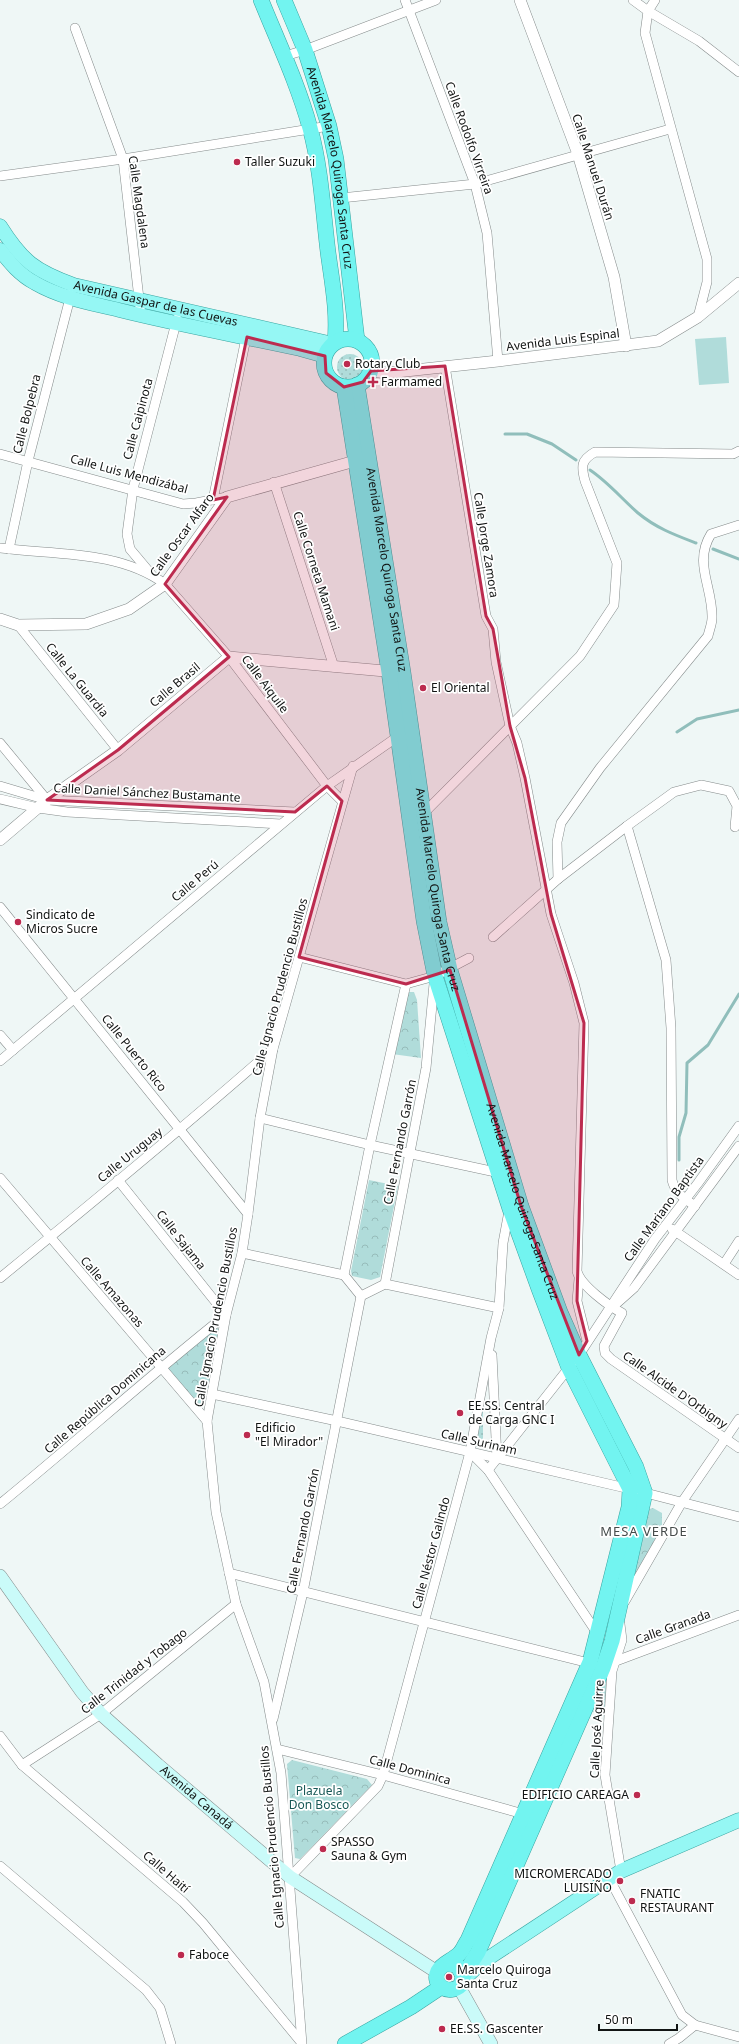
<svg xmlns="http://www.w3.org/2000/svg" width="739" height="2044" viewBox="0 0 739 2044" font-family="'Noto Sans',sans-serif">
  <defs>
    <pattern id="grass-dots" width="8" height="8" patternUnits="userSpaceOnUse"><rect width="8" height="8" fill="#b0dcda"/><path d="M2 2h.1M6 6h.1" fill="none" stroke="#96bcba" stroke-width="1.8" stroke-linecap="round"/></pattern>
    <pattern id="park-crowns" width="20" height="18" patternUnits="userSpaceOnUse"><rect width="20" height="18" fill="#b0dcda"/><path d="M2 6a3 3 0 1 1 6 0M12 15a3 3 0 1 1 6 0" fill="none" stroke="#96bcba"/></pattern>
  </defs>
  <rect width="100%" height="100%" fill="#eff7f6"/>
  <g fill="url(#grass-dots)">
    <circle cx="350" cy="367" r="13"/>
    <polygon points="483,1403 483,1448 472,1446"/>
  </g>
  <g fill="url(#park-crowns)">
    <polygon points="406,992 414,992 417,1000 421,1058 392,1054"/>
    <polygon points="369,1180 398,1186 380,1277 371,1280 352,1276 351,1271"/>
    <polygon points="217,1328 221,1331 204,1405 198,1405 169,1372 169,1367"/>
    <polygon points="653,1508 662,1513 662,1525 631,1588 646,1510"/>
    <polygon points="609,1663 607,1718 589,1710"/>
    <polygon points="292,1760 367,1779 372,1785 300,1859 295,1858 287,1764"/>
  </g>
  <polygon fill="#b0dcda" points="726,337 729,383 699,385 695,339"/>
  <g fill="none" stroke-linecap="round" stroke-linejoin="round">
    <g stroke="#90bebb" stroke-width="3">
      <polyline points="505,434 527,434 552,444 576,460"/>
      <path d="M 590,470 C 608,482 622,499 638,513 C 656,528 675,535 696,543"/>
      <polyline points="713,549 739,559"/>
      <polyline points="677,732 697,719 739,710"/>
      <polyline points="679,1160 679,1137 686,1113 687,1063 708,1045 739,994"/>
    </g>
    <defs>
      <g id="minor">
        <polyline points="405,0 475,184 487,233 498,361"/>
        <polyline points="633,0 648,11 699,41 739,72"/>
        <polyline points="655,0 648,11 645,33 707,259 707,282 698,317"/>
        <polyline points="75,28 123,159 141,316"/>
        <polyline points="285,56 305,50 436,0"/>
        <polyline points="0,176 123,159 329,126"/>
        <polyline points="341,198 475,184 670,129"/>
        <path d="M 445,366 L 486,616 L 493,629 L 496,662 L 510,726 L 517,743 L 525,778 L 551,914 L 574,983 L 584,1023 L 577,1271 C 580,1285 609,1306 622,1313 L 604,1346 L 605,1353 L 611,1359 L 739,1448"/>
        <polyline points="0,454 183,504 196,503 227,497"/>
        <polyline points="274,482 334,667"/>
        <polyline points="213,500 247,333"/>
        <path d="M 0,548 C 54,555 119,550 165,584 L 229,657 L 327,786 L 342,801"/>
        <polyline points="9,549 28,461 71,294"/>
        <polyline points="151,574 130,549 127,534 133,489 177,319"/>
        <polyline points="18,625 118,750"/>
        <polyline points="0,743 47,800"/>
        <polyline points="0,786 47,800 295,812"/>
        <polyline points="0,799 38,808 67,812 281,824"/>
        <path d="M 422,815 L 580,656 L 614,605 L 617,563 L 585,481 C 581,466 581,460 595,452 L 733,454 L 739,451"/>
        <path d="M 627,826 L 666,960 L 671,1028 L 672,1180 C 675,1193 684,1198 695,1206"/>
        <path d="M 558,879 L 557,842 L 561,823 L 600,768 L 708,636 C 709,631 712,624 712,618 C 713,587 693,563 711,534 L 739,525"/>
        <polyline points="0,907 248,1214"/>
        <polyline points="493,937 558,879 627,826 674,792 701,785 729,791 737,806 735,827"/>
        <polyline points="299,957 406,984 435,976 469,958"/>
        <polyline points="0,1035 13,1050"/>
        <polyline points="0,1061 327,786 400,735"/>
        <polyline points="260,1118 370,1145 500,1173 502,1172"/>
        <polyline points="0,1178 207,1421"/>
        <polyline points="672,1229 739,1275"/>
        <polyline points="242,1253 344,1275"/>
        <polyline points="724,1264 739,1241"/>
        <path d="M 0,1278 C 92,1203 184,1127 273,1049"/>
        <polyline points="579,1279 577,1301 587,1341"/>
        <polyline points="385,1284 499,1308"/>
        <polyline points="361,1296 344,1275 370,1145 406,984"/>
        <polyline points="616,1304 634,1288 739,1146"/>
        <polyline points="492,1355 497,1459"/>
        <polyline points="212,1394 337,1421 630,1489 739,1517"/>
        <polyline points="471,1453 488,1470 597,1633"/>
        <polyline points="488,1470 579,1355 655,1239 698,1183 739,1126"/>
        <path d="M 0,1504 C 76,1442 149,1376 226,1315 L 118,1180"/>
        <polyline points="229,1573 593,1664"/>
        <polyline points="625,1601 682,1502 739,1419"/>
        <polyline points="620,1624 622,1640 612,1671 605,1775 621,1871"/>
        <polyline points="616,1661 739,1615"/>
        <polyline points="273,1719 303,1592 361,1296 385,1284 426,1068 434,984"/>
        <polyline points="0,1736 22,1765 183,1902 203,1923 301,2042"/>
        <polyline points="277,1749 383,1775 527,1815"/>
        <polyline points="22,1765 101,1714 236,1604"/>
        <polyline points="0,1866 146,1990 160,2008 171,2044"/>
        <polyline points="290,1877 378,1786 383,1775 470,1452 491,1338 499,1308 503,1243 509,1211"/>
        <polyline points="609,1878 682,2015 695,2025 739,2037"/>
        <polyline points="302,2044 281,1773 264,1682 236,1604 216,1512 207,1421 226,1315 242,1253 248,1214 260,1118 273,1049 353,766"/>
        <polyline points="669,2044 679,2038 695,2025"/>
      </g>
      <g id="tertiary">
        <polyline points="520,0 578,154 614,277 626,346"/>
        <polyline points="371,371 387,373 498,361 658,341 698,317 739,283"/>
        <polyline points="0,619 18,625 86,624 129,609 165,584 227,497 362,459"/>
        <polyline points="0,840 47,800 118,750 229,657 396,672"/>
      </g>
      <g id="secondary">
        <path id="s1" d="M 0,1576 L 82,1692 L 101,1714 L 158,1765 L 290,1877 L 437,1972"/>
        <polyline points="459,1987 491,2044"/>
      </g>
      <g id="primary">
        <path id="s2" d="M 0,226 C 22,261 35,271 74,285 L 333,344"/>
        <path d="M 0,250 C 10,263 20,275 35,283 C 61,298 90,303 119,310 C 179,325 240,336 300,349 L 325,356"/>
        <polyline points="464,1979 481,1963 621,1871 739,1820"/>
      </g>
      <g id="trunk">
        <path d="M 261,0 C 278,42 298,84 310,128 C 321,168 323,211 328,252 C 332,282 338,312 335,342"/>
        <path id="s3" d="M 284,0 L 305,50 L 329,126 L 336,159 L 357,340"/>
        <circle cx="348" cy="363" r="24"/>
        <path id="s4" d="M 357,385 L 403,672 L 439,922 L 450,970 L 521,1206 L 560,1312 L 579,1355 L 636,1467 L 645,1493 L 612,1641 L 603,1668 L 478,1952 L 463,1976"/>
        <path d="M 344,387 L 389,672 L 424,921 L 435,976 L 510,1209 L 539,1289 L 569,1368 L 630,1489 L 629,1507 L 590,1662 L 468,1940 C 465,1944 463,1950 460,1953 C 454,1960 442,1963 438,1971 C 431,1986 450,1996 461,1985 L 463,1976 L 457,1965 L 446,1964"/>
        <polyline points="345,2044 411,2007 441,1987"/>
      </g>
    </defs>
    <use href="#minor" stroke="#858b8b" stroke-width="10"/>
    <use href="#tertiary" stroke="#858b8b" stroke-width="12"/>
    <use href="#secondary" stroke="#858b8b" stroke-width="14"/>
    <use href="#primary" stroke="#39a4a0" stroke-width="15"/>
    <use href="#trunk" stroke="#39a4a0" stroke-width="16"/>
    <use href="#minor" stroke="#fff" stroke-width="9"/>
    <use href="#tertiary" stroke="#fff" stroke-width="11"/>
    <use href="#secondary" stroke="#cafbf9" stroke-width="13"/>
    <use href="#primary" stroke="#95f7f4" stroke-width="14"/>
    <use href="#trunk" stroke="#72f4f0" stroke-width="15"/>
  </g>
  <path fill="#bc2b4f" fill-opacity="0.2" stroke="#bc2b4f" stroke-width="3" stroke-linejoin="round" d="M 247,337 L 325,356 L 326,373 L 344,387 L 363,382 L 371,371 L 445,366 L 486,616 L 493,629 L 510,726 L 525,778 L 551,914 L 584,1023 L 577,1301 L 587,1341 L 579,1355 L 521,1206 L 450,970 L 406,984 L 299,957 L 342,801 L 327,786 L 295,812 L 47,800 L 118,750 L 229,657 L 165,584 L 227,497 L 213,500 Z"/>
  <g fill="#bc2b4f" stroke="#fff" stroke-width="1.5">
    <circle cx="237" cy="162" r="4"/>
    <circle cx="347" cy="364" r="4"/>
    <path d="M371 376h4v4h4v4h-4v4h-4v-4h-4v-4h4z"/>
    <circle cx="423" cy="688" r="4"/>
    <circle cx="18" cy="922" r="4"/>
    <circle cx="460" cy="1413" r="4"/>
    <circle cx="247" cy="1435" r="4"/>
    <circle cx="637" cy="1795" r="4"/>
    <circle cx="323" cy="1849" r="4"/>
    <circle cx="620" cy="1881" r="4"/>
    <circle cx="632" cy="1901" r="4"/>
    <circle cx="181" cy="1955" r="4"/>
    <circle cx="449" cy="1977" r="4"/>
    <circle cx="442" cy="2029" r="4"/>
  </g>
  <g text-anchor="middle" stroke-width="3.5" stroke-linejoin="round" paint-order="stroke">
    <g font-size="12" fill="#111413" stroke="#fff">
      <text transform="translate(469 138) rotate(70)" y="4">Calle Rodolfo Virreira</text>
      <text dy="4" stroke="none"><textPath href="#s3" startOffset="175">Avenida Marcelo Quiroga Santa Cruz</textPath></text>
      <text transform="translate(593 167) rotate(72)" y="4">Calle Manuel Durán</text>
      <text transform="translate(139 202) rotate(82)" y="4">Calle Magdalena</text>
      <text dy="4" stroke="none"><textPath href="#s2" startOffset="181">Avenida Gaspar de las Cuevas</textPath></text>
      <text transform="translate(563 340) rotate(-7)" y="4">Avenida Luis Espinal</text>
      <text transform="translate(27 414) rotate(-76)" y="4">Calle Bolpebra</text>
      <text transform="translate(138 419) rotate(-75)" y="4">Calle Caipinota</text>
      <text transform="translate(129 474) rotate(15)" y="4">Calle Luis Mendizábal</text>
      <text transform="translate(182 535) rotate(-54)" y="4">Calle Oscar Alfaro</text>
      <text transform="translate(486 545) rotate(81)" y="4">Calle Jorge Zamora</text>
      <text dy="4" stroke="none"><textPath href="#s4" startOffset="187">Avenida Marcelo Quiroga Santa Cruz</textPath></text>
      <text transform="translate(316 571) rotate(72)" y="4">Calle Corneta Mamani</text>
      <text transform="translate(77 680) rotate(51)" y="4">Calle La Guardia</text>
      <text transform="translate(265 684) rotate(53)" y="4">Calle Aiquile</text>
      <text transform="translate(175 685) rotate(-40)" y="4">Calle Brasil</text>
      <text transform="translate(147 793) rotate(3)" y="4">Calle Daniel Sánchez Bustamante</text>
      <text transform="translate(195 881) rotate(-40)" y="4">Calle Perú</text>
      <text dy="4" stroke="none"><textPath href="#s4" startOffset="511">Avenida Marcelo Quiroga Santa Cruz</textPath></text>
      <text transform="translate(280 987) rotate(-75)" y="4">Calle Ignacio Prudencio Bustillos</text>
      <text transform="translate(134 1053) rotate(51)" y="4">Calle Puerto Rico</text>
      <text transform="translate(400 1142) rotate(-79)" y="4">Calle Fernando Garrón</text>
      <text transform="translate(130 1155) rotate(-39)" y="4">Calle Uruguay</text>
      <text dy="4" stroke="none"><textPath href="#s4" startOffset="835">Avenida Marcelo Quiroga Santa Cruz</textPath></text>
      <text transform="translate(664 1209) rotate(-54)" y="4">Calle Mariano Baptista</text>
      <text transform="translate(181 1240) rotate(52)" y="4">Calle Sajama</text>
      <text transform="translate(112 1292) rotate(49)" y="4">Calle Amazonas</text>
      <text transform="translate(216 1317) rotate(-79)" y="4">Calle Ignacio Prudencio Bustillos</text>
      <text transform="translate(675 1390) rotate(35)" y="4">Calle Alcide D'Orbigny</text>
      <text transform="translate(105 1400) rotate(-41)" y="4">Calle República Dominicana</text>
      <text transform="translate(479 1442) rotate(13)" y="4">Calle Surinam</text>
      <text transform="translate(303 1531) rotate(-79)" y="4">Calle Fernando Garrón</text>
      <text transform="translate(431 1553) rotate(-75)" y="4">Calle Néstor Galindo</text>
      <text transform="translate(673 1627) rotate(-20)" y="4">Calle Granada</text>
      <text transform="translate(134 1671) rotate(-38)" y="4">Calle Trinidad y Tobago</text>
      <text transform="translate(597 1729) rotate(-87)" y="4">Calle José Aguirre</text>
      <text transform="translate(410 1770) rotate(15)" y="4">Calle Dominica</text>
      <text dy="4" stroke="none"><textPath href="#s1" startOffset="298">Avenida Canadá</textPath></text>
      <text transform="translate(272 1837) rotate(-95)" y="4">Calle Ignacio Prudencio Bustillos</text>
      <text transform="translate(166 1872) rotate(41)" y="4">Calle Haití</text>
    </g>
    <g font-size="12" fill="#111413" stroke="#fff" text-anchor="start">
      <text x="245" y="166">Taller Suzuki</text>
      <text x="355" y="368">Rotary Club</text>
      <text x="381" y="386">Farmamed</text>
      <text x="431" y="692">El Oriental</text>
      <text x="26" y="919">Sindicato de<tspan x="26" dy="14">Micros Sucre</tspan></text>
      <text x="468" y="1410">EE.SS. Central<tspan x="468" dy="14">de Carga GNC I</tspan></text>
      <text x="255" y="1432">Edificio<tspan x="255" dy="14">"El Mirador"</tspan></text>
      <text x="629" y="1799" text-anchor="end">EDIFICIO CAREAGA</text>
      <text x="331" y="1846">SPASSO<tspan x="331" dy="14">Sauna &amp; Gym</tspan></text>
      <text x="612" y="1878" text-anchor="end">MICROMERCADO<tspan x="612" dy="14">LUISIÑO</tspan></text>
      <text x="640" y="1898">FNATIC<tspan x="640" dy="14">RESTAURANT</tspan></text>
      <text x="189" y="1959">Faboce</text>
      <text x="457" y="1974">Marcelo Quiroga<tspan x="457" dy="14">Santa Cruz</tspan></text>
      <text x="450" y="2033">EE.SS. Gascenter</text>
    </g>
    <g font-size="12" fill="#185856" stroke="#fff">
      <text x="319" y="1795">Plazuela<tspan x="319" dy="14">Don Bosco</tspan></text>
    </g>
    <g font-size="13" letter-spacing="1" fill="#454b4a" stroke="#fff">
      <text x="644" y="1536">MESA VERDE</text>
    </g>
  </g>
  <path d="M599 2024v6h78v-6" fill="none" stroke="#111413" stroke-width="2"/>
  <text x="605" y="2024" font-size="12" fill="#111413" stroke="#ffffff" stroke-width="3" paint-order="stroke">50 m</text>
</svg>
